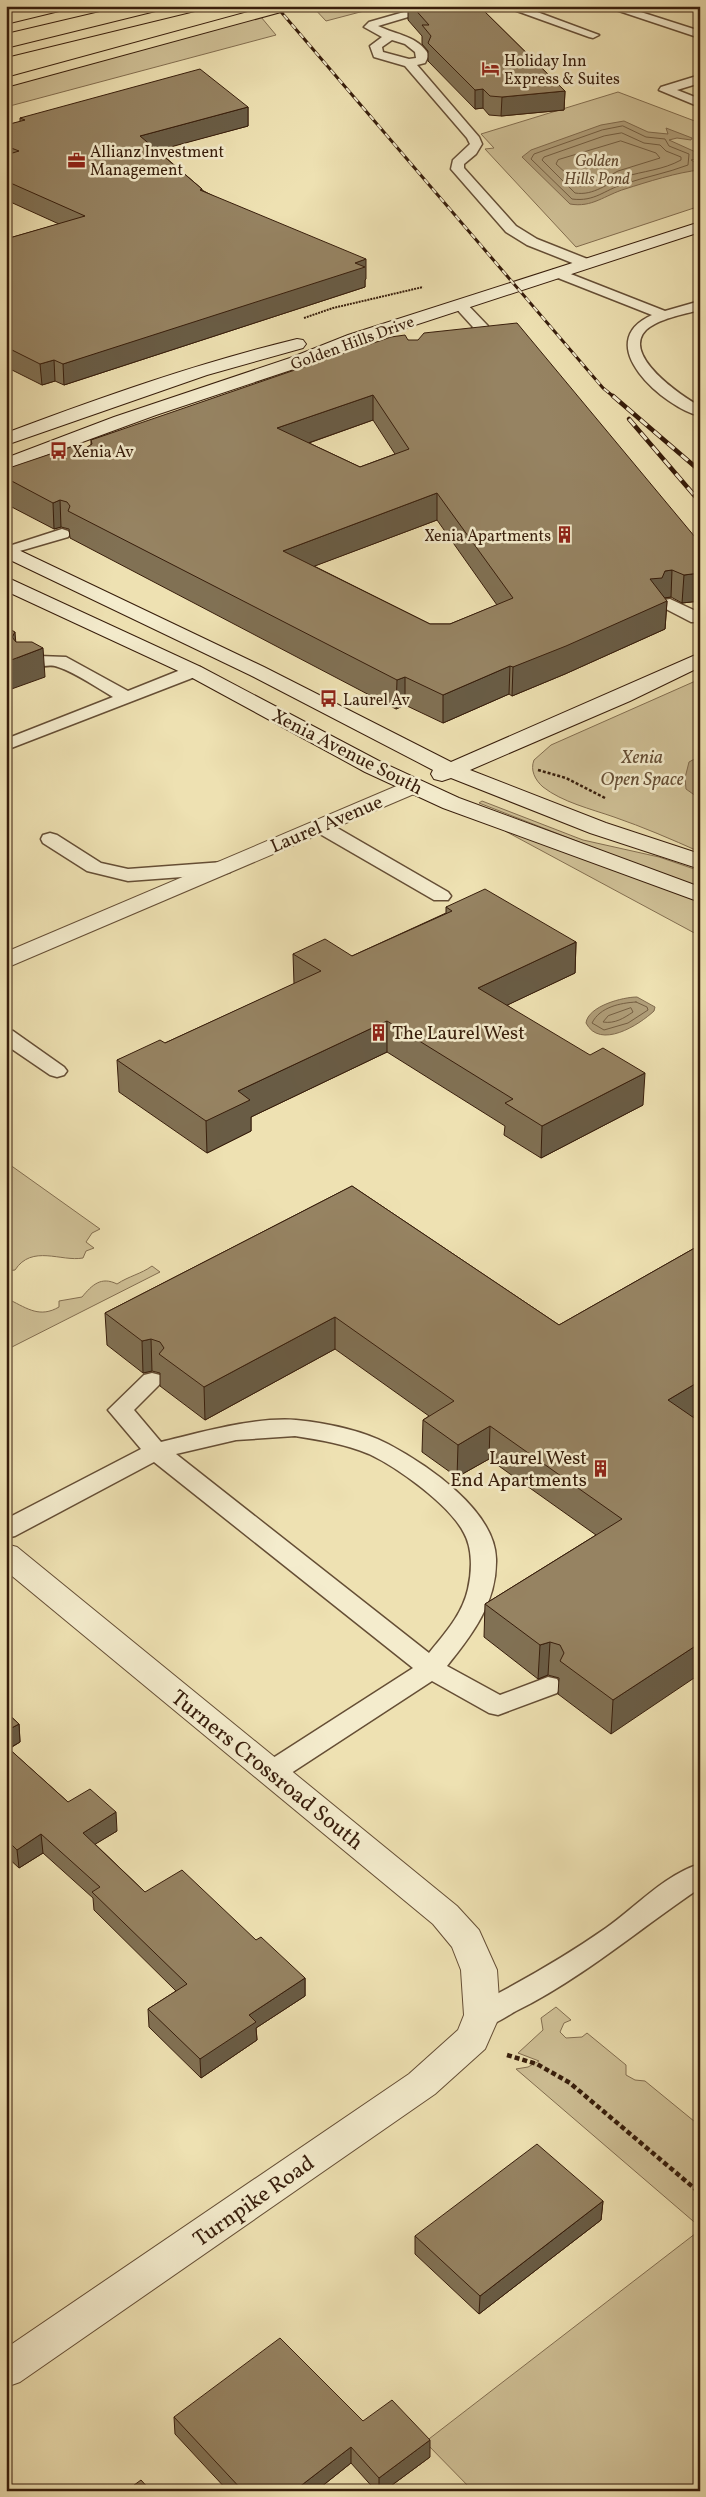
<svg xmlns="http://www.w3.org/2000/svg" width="706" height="2497" viewBox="0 0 706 2497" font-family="Vollkorn,serif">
  <rect width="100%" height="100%" fill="#eee1b2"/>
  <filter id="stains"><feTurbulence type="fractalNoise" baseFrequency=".004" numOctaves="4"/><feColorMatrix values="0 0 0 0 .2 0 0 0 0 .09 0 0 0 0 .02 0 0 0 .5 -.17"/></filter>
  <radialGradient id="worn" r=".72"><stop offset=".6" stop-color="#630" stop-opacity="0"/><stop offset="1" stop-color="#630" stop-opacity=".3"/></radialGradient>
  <g fill="#cfc096" stroke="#836e50">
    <polygon points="312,6 383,6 326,21"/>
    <polygon points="261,17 276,35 6,107 6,87"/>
    <polygon points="618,92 700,123 700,206 576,247 485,149 494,148 481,134"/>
    <path d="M 700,679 L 700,852 C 671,839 643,827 614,817 C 591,809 562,802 543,787 C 535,780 530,770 534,760 L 551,745 Z"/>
    <polygon points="482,801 583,840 659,857 700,871 700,889 479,803"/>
    <polygon points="505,831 563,850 700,902 700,936"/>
    <path d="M 6,1162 L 100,1229 L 92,1233 L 86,1242 L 94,1248 L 86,1251 L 83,1258 C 61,1262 32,1244 15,1270 L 6,1271 Z"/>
    <path d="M 152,1266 L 160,1272 L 6,1350 L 6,1288 L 10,1290 L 10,1300 C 28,1309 40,1318 59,1307 L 59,1301 L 82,1297 C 92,1285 101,1276 117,1284 C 129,1276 141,1274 152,1266 Z"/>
    <polygon points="556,2007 571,2020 564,2023 560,2032 566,2038 582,2037 587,2033 626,2065 626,2075 635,2080 645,2081 700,2126 700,2227 516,2069 528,2067 539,2061 518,2053 543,2030 541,2018"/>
    <polygon points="700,2230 700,2491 473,2491 425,2442"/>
  </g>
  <g fill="#b09e79" stroke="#806a4d">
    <path d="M 624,121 L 648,132 L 668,134 L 666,128 L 692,138 L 691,140 L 677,138 L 669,140 L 700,154 L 700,158 L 691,160 L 698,164 L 700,170 C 678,172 647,182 625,189 C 605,195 592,208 570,204 L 522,157 L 531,150 L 601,125 Z"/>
    <polygon points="700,756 700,799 686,789 685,778 689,762"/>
    <path d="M 637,997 L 655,1007 L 654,1011 C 639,1025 600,1050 586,1023 C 588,1006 623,997 637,997 Z"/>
  </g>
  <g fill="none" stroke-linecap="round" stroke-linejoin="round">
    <g stroke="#745e42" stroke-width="1">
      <path d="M 623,126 L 646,137 L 665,139 L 669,146 L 689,154 L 688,165 C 667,173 645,177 624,184 C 604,190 595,202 572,199 L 531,159 L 534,154 L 602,130 Z"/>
      <path d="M 622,133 L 644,143 L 660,145 L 666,151 L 681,157 L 681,160 C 663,170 643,171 624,177 C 607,183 594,196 575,193 L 542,160 L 544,157 L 604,136 Z"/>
      <polygon points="621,141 656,153 660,158 618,171 594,184 580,186 556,164 558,160"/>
      <path d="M 636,1002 L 647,1007 L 648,1010 L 628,1023 L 604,1030 L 592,1023 C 600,1007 620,1003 636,1002 Z"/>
      <path d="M 631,1008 L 633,1012 C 624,1018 615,1024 603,1022 L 608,1016 Z"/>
    </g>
    <defs>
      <g id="lane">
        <path d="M 425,6 L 445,6 L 378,26 C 397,35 418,36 429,55 L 425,63 L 417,65 L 479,137 L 482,144 L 476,154 L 464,164 L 464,168 L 516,226 L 537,239 L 590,260 L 592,263 L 590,266 L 580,266 L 527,245 L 506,232 L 451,169 L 453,160 L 470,144 L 467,138 L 405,66 L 374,57 L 370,46 L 382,37 L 364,27 L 369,22 ZM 392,40 L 405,44 L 415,52 L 416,58 L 409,59 L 383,52 L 382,47 Z"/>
        <polygon points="503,6 521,6 599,35 593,38 589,37"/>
        <polygon points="604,6 622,6 700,31 700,38"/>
        <polygon points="700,75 700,83 677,90 700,99 700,107 659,90 661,87"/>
        <path d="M 558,269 L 665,311 L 700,301 L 700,310 C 684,314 658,319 646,330 C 621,355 681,396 700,406 L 700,416 C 665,408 589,343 652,315 L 553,276 L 551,273 L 553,270 Z"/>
        <polygon points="460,301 465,302 488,326 474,346 477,352 470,356 465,355 460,346 473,327 453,305"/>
        <polygon points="62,529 68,531 70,534 68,537 6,555 6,547"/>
        <polygon points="670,599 700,613 700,622 691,622 664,608 662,604 664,600"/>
        <path d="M 39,656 L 66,657 L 128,691 L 188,667 L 200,667 L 203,671 L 200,675 L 6,750 L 6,739 L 113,697 C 96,687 76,673 58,667 C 45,662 31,672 19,669 L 16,665 L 19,661 Z"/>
        <polygon points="320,820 327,822 448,892 451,896 448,900 434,900 313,830 311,826 313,822"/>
        <polygon points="50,833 57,835 101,863 128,869 223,862 230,864 233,868 230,872 223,874 128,881 87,871 43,843 41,839 43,835"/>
        <polygon points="6,1029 13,1031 64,1067 67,1071 64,1075 57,1077 50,1075 6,1045"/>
        <path d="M 152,1373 L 160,1375 L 164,1380 L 134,1410 L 161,1442 C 203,1432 253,1417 296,1420 C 326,1423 361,1430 388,1444 C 426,1464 495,1510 496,1559 C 497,1602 473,1634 447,1666 L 500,1695 L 548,1677 L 557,1679 L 561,1686 L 557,1693 L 498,1715 L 489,1713 L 432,1681 L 282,1779 L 272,1782 L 262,1779 L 258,1772 L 262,1765 L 413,1668 L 154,1462 L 15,1536 L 6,1538 L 6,1519 L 141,1449 L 108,1410 L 144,1375 ZM 295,1436 C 320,1440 345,1444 369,1454 C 397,1467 450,1505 464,1533 C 473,1549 472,1572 468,1589 C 462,1615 445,1633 429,1653 L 176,1454 L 236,1440 Z"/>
        <path d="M 700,1864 L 700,1888 C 639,1929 584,1977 518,2010 C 508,2015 494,2026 483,2026 C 479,2026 475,2024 472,2023 L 467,2015 L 472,2007 C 519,1983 563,1958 606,1928 C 636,1907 664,1875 700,1864 Z"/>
      </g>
      <g id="street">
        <polygon points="413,779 421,781 424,786 421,791 6,968 6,952"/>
        <polygon points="6,1544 17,1547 457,1906 479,1930 497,1970 500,2015 485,2049 435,2094 20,2382 6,2387 6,2348 409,2074 458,2030 464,2015 461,1970 452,1947 433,1924 6,1571"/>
      </g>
      <g id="secondary">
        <polygon points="700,222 700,232 360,343 303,366 156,415 6,470 6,458 114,417 290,358 348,335"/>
        <path d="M 297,339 L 303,340 L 306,344 L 303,348 L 207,375 L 6,445 L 6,433 C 102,397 198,363 297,339 Z"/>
        <polygon points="6,544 264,667 451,762 700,653 700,667 630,701 470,770 606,823 700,854 700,869 590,833 451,778 442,781 434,779 431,774 433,770 250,675 6,558"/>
        <polygon points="6,577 201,667 381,762 459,798 700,887 700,902 443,808 365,772 187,675 6,591"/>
      </g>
      <g id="highway">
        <polygon points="84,6 110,6 108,9 6,33 6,25"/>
        <polygon points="180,6 205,6 203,9 6,57 6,49"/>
        <polygon points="270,6 294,6 292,9 6,87 6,78"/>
      </g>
    </defs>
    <use href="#lane" stroke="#654e35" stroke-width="3"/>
    <use href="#street" stroke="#654e35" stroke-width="2"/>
    <use href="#secondary" stroke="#371d0b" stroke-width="2"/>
    <use href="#highway" stroke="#371d0b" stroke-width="2"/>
    <polyline stroke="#371d0b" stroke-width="2" stroke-dasharray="2 1" stroke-linecap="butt" points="304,318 333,308 423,287"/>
    <polyline stroke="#371d0b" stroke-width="2.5" stroke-dasharray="3 2" stroke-linecap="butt" points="538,770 566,778 605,798"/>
    <polyline stroke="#371d0b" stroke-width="4.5" stroke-dasharray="5 3" stroke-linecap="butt" points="507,2055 537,2064 570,2083 700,2193"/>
    <use href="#lane" fill="#f4eccd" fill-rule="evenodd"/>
    <use href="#street" fill="#f4eccd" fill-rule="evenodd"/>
    <use href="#secondary" fill="#f4eccd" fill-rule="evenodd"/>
    <use href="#highway" fill="#eee1b2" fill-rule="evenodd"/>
    <defs>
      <polyline id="rail-far1" points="276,6 603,388 614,397"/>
      <g id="rail">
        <polyline points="613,396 700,471"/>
        <polyline points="629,419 700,502"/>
      </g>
    </defs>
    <use href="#rail-far1" stroke="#371d0b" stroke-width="3"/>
    <use href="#rail" stroke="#371d0b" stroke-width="4.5"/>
    <use href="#rail-far1" stroke="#f4eccd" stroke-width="2" stroke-dasharray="6" stroke-linecap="butt"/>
    <use href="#rail" stroke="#f4eccd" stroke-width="3" stroke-dasharray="9" stroke-linecap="butt"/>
  </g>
  <g fill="#817154" stroke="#371d0b" fill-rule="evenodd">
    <polygon points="408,6 479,6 565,91 564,110 501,116 489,115 483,108 475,109 428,61 428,51 422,44 422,36 408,20"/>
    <polygon points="682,6 700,6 700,12"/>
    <polygon points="248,107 248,126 157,150 202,189 202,190 366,279 365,280 365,287 64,385 55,381 42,385 6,367 6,239 59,224 6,200 6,125 20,122 20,118"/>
    <polygon points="700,333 700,377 697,375"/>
    <path d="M 408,340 L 700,543 L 700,601 L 682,603 L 671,597 L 664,598 L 667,601 L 665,629 L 565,674 L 512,696 L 509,694 L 443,723 L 405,705 L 396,709 L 70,538 L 69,529 L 61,527 L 54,529 L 6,504 L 6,469 L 84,449 L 91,445 L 91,440 ZM 373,420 L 395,454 L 360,467 L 309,443 ZM 437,520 L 497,605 L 450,624 L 430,624 L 314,566 Z"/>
    <polygon points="446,907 576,942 575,973 507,1005 643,1105 541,1158 504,1135 505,1126 387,1052 251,1117 251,1131 207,1153 119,1092 117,1060 165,1043 294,984 293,954 352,956 446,913"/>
    <polygon points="352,1186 559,1325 700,1245 700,1412 692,1417 611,1734 558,1694 559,1678 548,1675 538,1679 484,1637 485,1604 596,1535 489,1459 457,1477 422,1452 423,1420 429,1416 335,1349 205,1420 160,1386 160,1373 152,1371 143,1373 107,1345 105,1313"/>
    <polygon points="6,1712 19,1724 20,1742 9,1749 68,1802 117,1831 95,1844 145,1892 256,1940 305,1978 305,1996 256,2028 257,2040 201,2078 149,2027 148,2009 176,1991 94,1910 93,1898 43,1853 19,1868 6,1856"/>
    <polygon points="603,2201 601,2220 479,2314 415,2254 415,2236"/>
    <polygon points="174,2417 363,2421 430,2457 384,2491 376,2491 351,2463 316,2491 228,2491 175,2434"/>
  </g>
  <g fill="#695c45" stroke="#371d0b">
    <polygon points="483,89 483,108 475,109 475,90"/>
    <polygon points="565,91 564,110 501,116 502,97"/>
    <polygon points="248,107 248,126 141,155 140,136"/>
    <polygon points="366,259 366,279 365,280 365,287 64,385 63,364"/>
    <polygon points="54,360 55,381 42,385 40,364"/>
    <polygon points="373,395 373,420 277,454 277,428"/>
    <polygon points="437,493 437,520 283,578 283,551"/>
    <polygon points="60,500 61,527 54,529 53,503"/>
    <polygon points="672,570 671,597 664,598 667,601 665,629 565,674 512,696 513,667 650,579 665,571"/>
    <polygon points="700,573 700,601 682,603 684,575"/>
    <polygon points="15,632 17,658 43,648 45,677 6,691 6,662 12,637"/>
    <polygon points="510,666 509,694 443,723 443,695"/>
    <polygon points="405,677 405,705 396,709 397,680"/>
    <polygon points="576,942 575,973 478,1019 478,988"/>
    <polygon points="387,1021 387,1052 251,1117 251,1131 207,1153 206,1121 238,1091"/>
    <polygon points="645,1073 643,1105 541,1158 542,1126"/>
    <polygon points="335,1317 335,1349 205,1420 204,1387"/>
    <polygon points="151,1339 152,1371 143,1373 142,1341"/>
    <polygon points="700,1381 700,1412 666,1433 668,1400"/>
    <polygon points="490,1426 489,1459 457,1477 458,1445"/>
    <polygon points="550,1642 548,1675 538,1679 540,1645"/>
    <polygon points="700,1643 700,1674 611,1734 613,1700"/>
    <polygon points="19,1724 20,1742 6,1750 6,1731"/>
    <polygon points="116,1812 117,1831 84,1851 83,1833"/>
    <polygon points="41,1834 43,1853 19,1868 17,1850"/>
    <polygon points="305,1978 305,1996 256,2028 257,2040 201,2078 200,2059 249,2015"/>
    <polygon points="603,2201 601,2220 479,2314 480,2296"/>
    <polygon points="430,2440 430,2457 384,2491 379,2491 379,2478"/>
    <polygon points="351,2447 351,2463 316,2491 294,2491"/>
  </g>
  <g fill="#968362" stroke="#371d0b" fill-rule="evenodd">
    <polygon points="412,6 479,6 565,91 502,97 490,96 483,89 475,90 428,43 431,36 422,25 429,25"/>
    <polygon points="200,69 248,107 140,136 202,189 200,190 366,259 355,263 365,267 63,364 54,360 40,364 6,347 6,239 85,216 6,181 6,155 19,151 6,146 6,125 25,120 20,118"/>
    <path d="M 517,323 L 700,543 L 700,573 L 684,575 L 672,570 L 665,571 L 662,578 L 650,579 L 667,601 L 566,646 L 513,667 L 510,666 L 443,695 L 405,677 L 397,680 L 68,511 L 70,506 L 67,502 L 60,500 L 53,503 L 6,478 L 6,469 L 74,446 L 84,449 L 92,444 L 91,440 L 391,337 L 405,335 L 408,340 L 418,340 L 424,333 ZM 373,395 L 409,449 L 360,467 L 277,428 ZM 437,493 L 513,598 L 450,624 L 430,624 L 283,551 Z"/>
    <polygon points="700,333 700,354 698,354"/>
    <polygon points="6,627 15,632 12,637 16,642 32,642 43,648 6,662"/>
    <polygon points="485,889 576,942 478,988 590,1055 603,1048 645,1073 542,1126 505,1103 513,1099 387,1021 238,1091 250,1100 206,1121 117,1060 160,1040 165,1043 321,971 293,954 325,939 352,956 452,911 446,907"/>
    <polygon points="352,1186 559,1325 700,1245 700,1381 668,1400 700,1422 700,1643 613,1700 560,1661 564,1653 560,1645 550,1642 540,1645 485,1604 622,1519 490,1426 458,1445 423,1420 454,1401 335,1317 204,1387 159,1354 164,1348 160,1342 151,1339 142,1341 105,1313"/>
    <polygon points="6,1712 19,1724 6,1731"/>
    <polygon points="6,1746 68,1802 90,1789 116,1812 83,1833 145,1892 182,1870 256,1940 261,1937 305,1978 249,2015 256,2022 200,2059 148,2009 187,1984 92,1892 100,1887 41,1834 17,1850 6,1839"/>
    <polygon points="537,2144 603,2201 480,2296 415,2236"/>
    <polygon points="280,2338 363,2421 392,2400 430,2440 379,2478 351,2447 294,2491 243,2491 174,2417"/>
    <polygon points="141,2480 151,2491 126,2491"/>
  </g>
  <defs>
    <symbol id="hotel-bare" viewBox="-9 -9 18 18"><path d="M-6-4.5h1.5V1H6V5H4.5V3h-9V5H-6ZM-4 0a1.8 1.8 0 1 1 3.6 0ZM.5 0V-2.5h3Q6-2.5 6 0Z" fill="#8f2418" stroke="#f4eccd" stroke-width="2.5" paint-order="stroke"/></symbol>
    <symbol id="office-bare" viewBox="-9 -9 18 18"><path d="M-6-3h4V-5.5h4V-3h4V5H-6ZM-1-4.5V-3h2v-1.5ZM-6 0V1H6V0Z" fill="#8f2418" stroke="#f4eccd" stroke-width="2.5" paint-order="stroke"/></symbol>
    <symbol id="bus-bare" viewBox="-9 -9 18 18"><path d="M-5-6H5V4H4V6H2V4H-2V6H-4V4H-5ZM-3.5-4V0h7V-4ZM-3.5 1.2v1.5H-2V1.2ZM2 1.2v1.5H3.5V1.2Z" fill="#8f2418" stroke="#f4eccd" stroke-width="2.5" paint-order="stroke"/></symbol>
    <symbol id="building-bare" viewBox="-9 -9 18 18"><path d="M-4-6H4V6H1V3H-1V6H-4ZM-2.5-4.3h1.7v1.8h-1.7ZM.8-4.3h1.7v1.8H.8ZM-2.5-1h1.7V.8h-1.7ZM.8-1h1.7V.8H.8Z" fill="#8f2418" stroke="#f4eccd" stroke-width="2.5" paint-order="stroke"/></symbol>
  </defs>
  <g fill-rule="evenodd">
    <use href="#hotel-bare" x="478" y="56" width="25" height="25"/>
    <use href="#office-bare" x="64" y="148" width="25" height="25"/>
    <use href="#bus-bare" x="46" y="438" width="25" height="25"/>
    <use href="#building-bare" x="552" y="522" width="25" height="25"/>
    <use href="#bus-bare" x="316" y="686" width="25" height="25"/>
    <use href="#building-bare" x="366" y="1020" width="25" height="25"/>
    <use href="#building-bare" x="588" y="1456" width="25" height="25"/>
  </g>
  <g text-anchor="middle" stroke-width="5" stroke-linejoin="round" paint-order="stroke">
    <g font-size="16" fill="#371d0b" stroke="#f4eccd" text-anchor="start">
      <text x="504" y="66">Holiday Inn<tspan x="504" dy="18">Express &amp; Suites</tspan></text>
      <text x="90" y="157">Allianz Investment<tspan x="90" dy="18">Management</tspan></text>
      <text x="72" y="457">Xenia Av</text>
      <text x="551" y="541" text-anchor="end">Xenia Apartments</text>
      <text x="343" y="705">Laurel Av</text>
    </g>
    <g font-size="16" font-style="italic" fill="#654e35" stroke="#f4eccd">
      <text x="597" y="166">Golden<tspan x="597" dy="18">Hills Pond</tspan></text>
    </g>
    <g font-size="16" fill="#371d0b" stroke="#f4eccd">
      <text transform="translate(352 342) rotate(-20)" y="6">Golden Hills Drive</text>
    </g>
    <g font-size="19" fill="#371d0b" stroke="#f4eccd">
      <text transform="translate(348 751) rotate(27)" y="7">Xenia Avenue South</text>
      <text transform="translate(326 823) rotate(-23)" y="7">Laurel Avenue</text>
    </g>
    <g font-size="19" font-style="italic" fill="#654e35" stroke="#f4eccd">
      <text x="642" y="763">Xenia<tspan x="642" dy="22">Open Space</tspan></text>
    </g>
    <g font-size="19" fill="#371d0b" stroke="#f4eccd" text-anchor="start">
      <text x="392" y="1039">The Laurel West</text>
      <text x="587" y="1464" text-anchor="end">Laurel West<tspan x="587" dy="22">End Apartments</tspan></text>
    </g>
    <g font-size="22" fill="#371d0b" stroke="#f4eccd">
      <text transform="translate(268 1769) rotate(39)" y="8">Turners Crossroad South</text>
      <text transform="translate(253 2200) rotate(-35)" y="8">Turnpike Road</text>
    </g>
  </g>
  <rect width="706" height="2497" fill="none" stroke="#eee1b2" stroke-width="25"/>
  <rect x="8" y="8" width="691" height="2482" fill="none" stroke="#371d0b" stroke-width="2.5"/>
  <rect x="12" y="12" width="681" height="2472" fill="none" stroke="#371d0b"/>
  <rect width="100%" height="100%" filter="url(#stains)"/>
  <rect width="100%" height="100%" fill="url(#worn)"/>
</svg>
